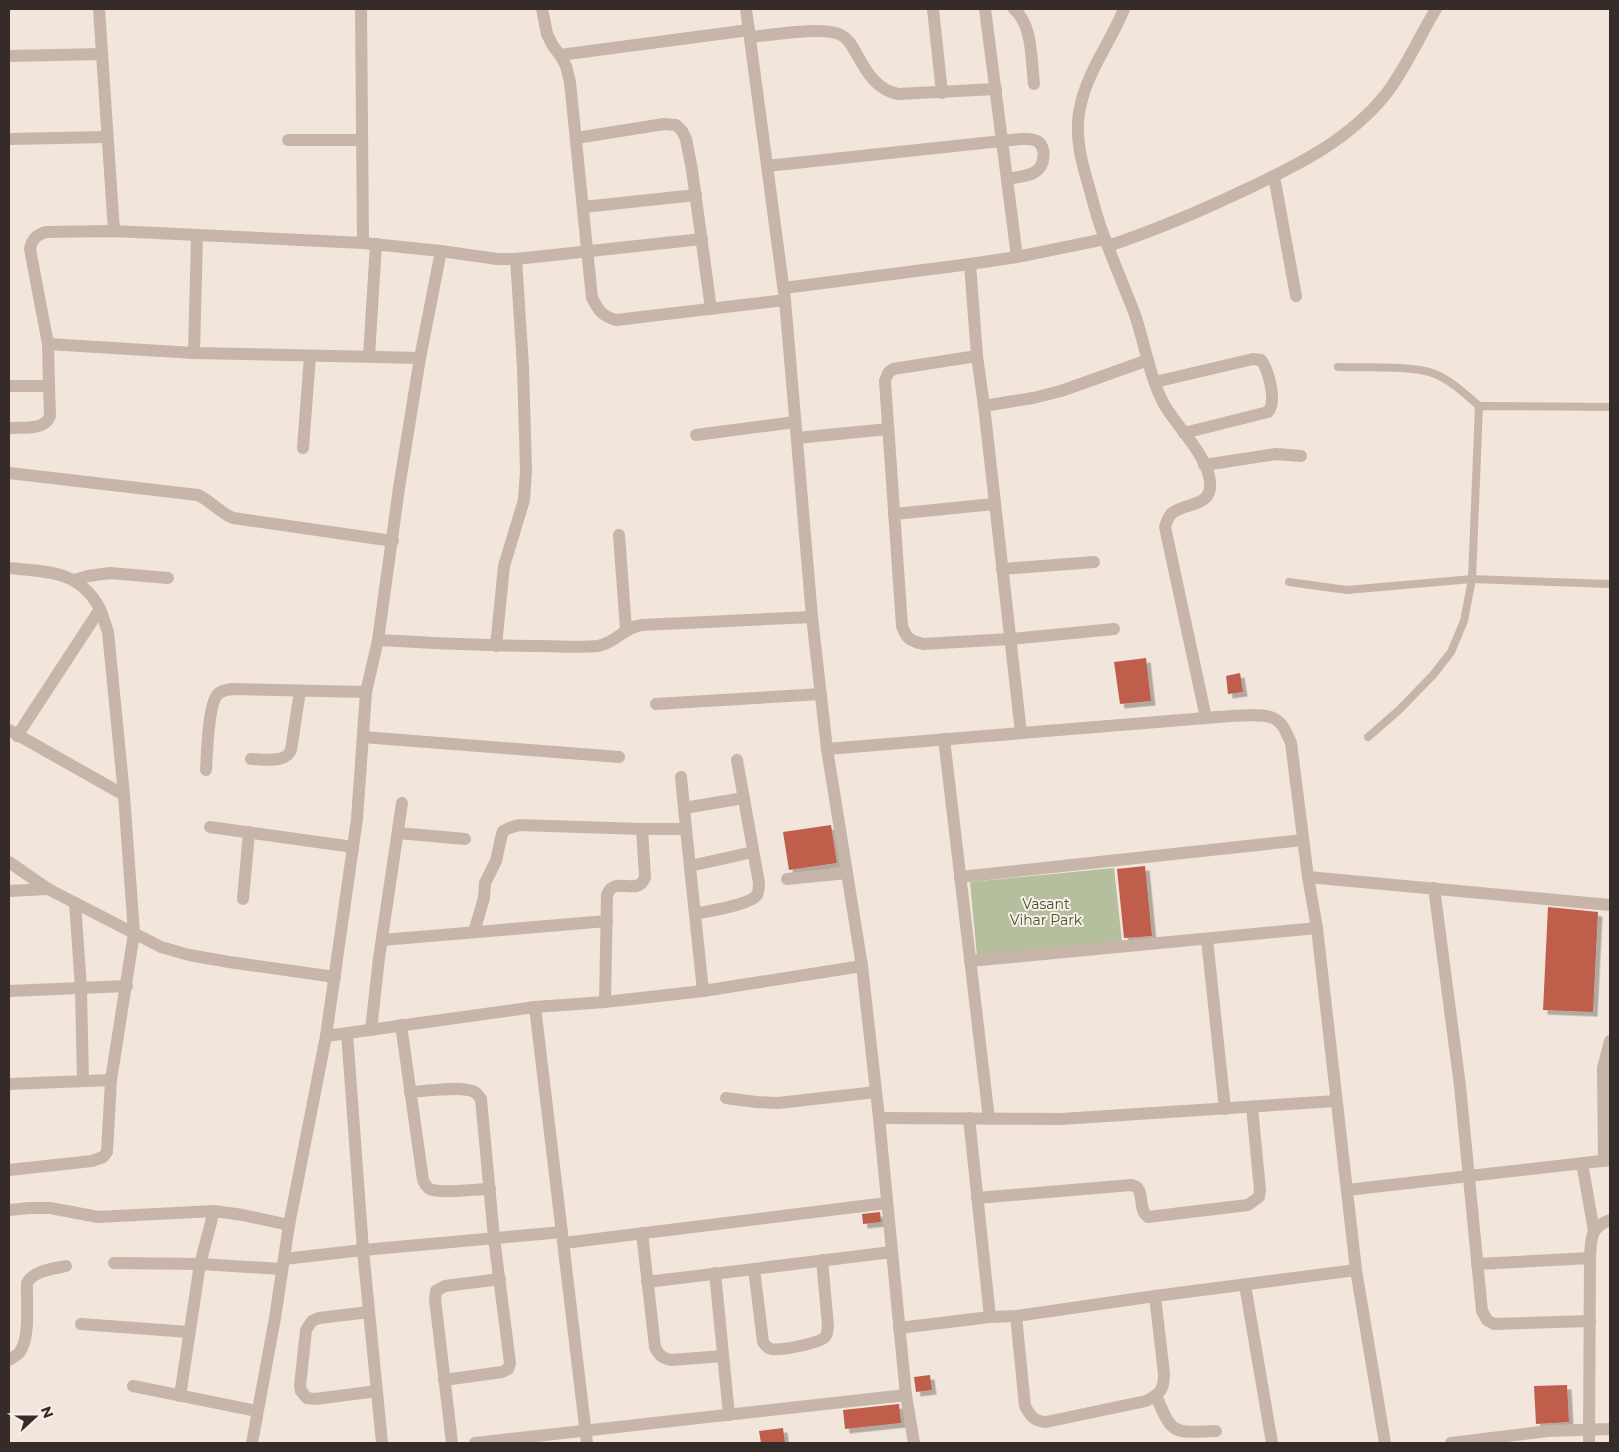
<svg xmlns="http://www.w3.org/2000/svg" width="1619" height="1452" viewBox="0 0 1619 1452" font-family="Montserrat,sans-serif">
  <defs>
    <filter id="shadow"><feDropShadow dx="4.5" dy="4.5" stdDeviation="0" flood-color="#0004"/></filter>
  </defs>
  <rect width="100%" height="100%" fill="#f1e5dc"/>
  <polygon fill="#b6bf9d" points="1114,868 1122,942 977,956 970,882"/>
  <g fill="#bf5f4c" filter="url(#shadow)">
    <polygon points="1146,658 1151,701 1120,704 1114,662"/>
    <polygon points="1240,673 1243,692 1228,694 1226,676"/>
    <polygon points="831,825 837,863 789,870 783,832"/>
    <polygon points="1145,866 1152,936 1124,938 1117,869"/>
    <polygon points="1548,907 1598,912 1593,1012 1543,1010"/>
    <polygon points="880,1212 881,1222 863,1224 862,1214"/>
    <polygon points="930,1375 932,1390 916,1392 914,1377"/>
    <polygon points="1567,1385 1569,1422 1536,1424 1534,1386"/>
    <polygon points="899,1404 901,1423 845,1429 843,1410"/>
    <polygon points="783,1428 785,1443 761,1443 759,1431"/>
  </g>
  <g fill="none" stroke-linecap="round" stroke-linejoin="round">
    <g stroke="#c8b5a9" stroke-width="8">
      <path d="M 1338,367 C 1365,368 1412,365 1435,374 C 1452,381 1465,394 1479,406"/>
      <polyline points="1610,407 1479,406 1472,579 1610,584"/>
      <polyline points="1289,582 1347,590 1472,579 1464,621 1451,652 1433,675 1399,710 1368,737"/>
    </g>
    <g stroke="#c8b5a9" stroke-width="12">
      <polyline points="99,9 114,231"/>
      <polyline points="361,9 363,243"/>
      <path d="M 542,9 L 547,34 L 553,46 L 560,55 L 566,66 L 570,82 L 592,298 C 599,311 602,316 616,320 L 785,300"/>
      <polyline points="746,9 785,300 812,617 827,749 862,966 879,1118 906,1395 914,1443"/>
      <polyline points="933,9 942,93"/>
      <polyline points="985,9 1017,257"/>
      <path d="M 1014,9 C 1033,25 1031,60 1034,84"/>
      <path d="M 1124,9 C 1110,44 1085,74 1079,113 C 1075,138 1082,164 1089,187 C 1093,201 1096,214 1101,228 C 1111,256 1123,284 1134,312 C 1145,343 1149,377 1165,406 C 1178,428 1213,461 1210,488 C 1208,507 1183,503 1171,514 C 1168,518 1166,523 1165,527 L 1206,718"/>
      <path d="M 750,37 C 772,35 823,26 841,35 C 849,39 852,46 856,53 C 866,71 876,90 898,94 L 996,89"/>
      <polyline points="560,55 749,30"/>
      <polyline points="9,56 102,54"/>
      <polyline points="576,138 664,124 676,125 682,131 686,139 692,170 711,309"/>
      <polyline points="9,139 107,137"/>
      <polyline points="288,140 362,140"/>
      <path d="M 767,166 L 1021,139 C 1026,139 1032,138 1037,141 C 1047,147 1045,166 1035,172 C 1027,177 1016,177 1007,179"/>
      <polyline points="1274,176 1296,296"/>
      <polyline points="583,207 696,195"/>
      <path d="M 1108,246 C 1156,230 1203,210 1249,188 C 1300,164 1350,139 1386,94 C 1406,68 1419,37 1436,9"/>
      <polyline points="441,251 497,259 516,259 702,239"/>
      <polyline points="970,264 977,356 984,406 1021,733"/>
      <polyline points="784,288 970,264 1017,257 1105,239"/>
      <polyline points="48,344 194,353 420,358"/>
      <polyline points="194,353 197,237"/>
      <polyline points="369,356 376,244"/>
      <path d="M 977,356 L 893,369 L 888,373 L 885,381 L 902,626 C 906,638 910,641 923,644 L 1010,639 L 1114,629"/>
      <path d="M 1155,382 L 1253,359 L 1261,360 C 1269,371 1277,402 1268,412 L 1184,433"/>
      <path d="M 9,386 L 49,386 L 48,344 L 30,249 C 32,239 36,235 46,232 L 114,231 L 363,243 L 441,251 L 420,358 L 399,488 L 378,640 L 366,692 L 357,819 L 326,1036 L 289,1225 L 275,1318 L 252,1443"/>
      <polyline points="984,406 1033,398 1061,391 1148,360"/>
      <path d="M 9,428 C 21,427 45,431 50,416 L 49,386"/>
      <polyline points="696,435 795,422"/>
      <polyline points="797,438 888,429"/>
      <polyline points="303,448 310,356"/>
      <polyline points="1204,465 1276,454 1301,456"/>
      <path d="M 9,473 L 198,495 C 211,501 219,512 233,518 L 393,541"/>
      <polyline points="894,514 994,504"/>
      <polyline points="619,535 626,630"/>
      <path d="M 9,568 C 47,572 78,570 99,607 C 103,615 105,624 108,632 L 124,795 L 134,933 L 111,1080 L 107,1152 L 103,1157 L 92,1161 L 9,1170"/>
      <polyline points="1002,569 1094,562"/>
      <polyline points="74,580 88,576 110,573 168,578"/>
      <path d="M 378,640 C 432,643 486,646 540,646 C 559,646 579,648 598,646 C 616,643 624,627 642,625 L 812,617"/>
      <polyline points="496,646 504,566 524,500 526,470 523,367 516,259"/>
      <polyline points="656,704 821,694"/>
      <polyline points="9,730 124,795"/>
      <polyline points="17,736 100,609"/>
      <polyline points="363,737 619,757"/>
      <polyline points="944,739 989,1119"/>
      <path d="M 827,749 L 1206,718 C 1222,717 1259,712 1273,718 C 1283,722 1287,734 1291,743 L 1308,877 L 1317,928 L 1356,1270 L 1385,1443"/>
      <path d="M 251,759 C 264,759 285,764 291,750 L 300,691"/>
      <path d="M 206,770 C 207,754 208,704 218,694 C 222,690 227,690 232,689 L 366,692"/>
      <polyline points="681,777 686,829"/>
      <polyline points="684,808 744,798"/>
      <polyline points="210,827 353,847"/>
      <polyline points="398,833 465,839"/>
      <polyline points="9,862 48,889 161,947 189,955 229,962 335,977"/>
      <polyline points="690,866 753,852"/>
      <polyline points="960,877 1303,840"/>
      <polyline points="1308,877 1610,905"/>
      <polyline points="787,879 847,873"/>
      <polyline points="1434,888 1460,1086 1482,1311 1487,1320 1494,1324 1590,1321"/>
      <polyline points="9,891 48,889"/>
      <polyline points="243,899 249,832"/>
      <polyline points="75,903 81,988 83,1081"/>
      <path d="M 695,914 C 708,911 750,905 757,895 C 759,891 759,887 759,883 L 737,760"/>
      <polyline points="474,932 484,898 485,883 496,861 501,838 503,831 509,828 519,825 642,829 686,829 703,991"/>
      <polyline points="1207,939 1225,1109"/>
      <polyline points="382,940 607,921"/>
      <polyline points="970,961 1317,928"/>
      <polyline points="9,991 127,986"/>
      <path d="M 605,1002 L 607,895 C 615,874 638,898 645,877 L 642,829"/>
      <polyline points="535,1007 587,1443"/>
      <path d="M 401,1025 L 423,1180 C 425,1184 426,1187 430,1189 C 439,1194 477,1189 490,1189"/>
      <polyline points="371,1030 379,958 402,803"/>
      <polyline points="347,1033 363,1250 382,1443"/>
      <polyline points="326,1036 535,1007 605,1002 703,991 862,966"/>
      <polyline points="9,1084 111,1080"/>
      <path d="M 410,1092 C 426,1091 459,1086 472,1091 C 477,1092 478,1095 481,1099 L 494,1238 L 510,1363 L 508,1369 L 502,1372 L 444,1380"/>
      <polyline points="726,1098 756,1102 778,1103 876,1092"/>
      <polyline points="879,1118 1061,1119 1336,1101"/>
      <polyline points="969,1118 990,1317"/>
      <polyline points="1604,1161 1603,1068 1610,1041"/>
      <polyline points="1582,1163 1594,1231"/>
      <polyline points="1347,1190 1610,1160"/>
      <path d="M 977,1198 L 1131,1185 C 1147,1187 1136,1209 1148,1217 L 1248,1205 L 1259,1197 L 1260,1190 L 1252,1107"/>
      <polyline points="9,1210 29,1208 50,1208 98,1217 214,1211 243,1215 289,1225"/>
      <path d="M 642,1233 L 655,1347 C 659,1356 663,1358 671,1360 L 723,1356"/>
      <polyline points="564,1243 887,1203"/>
      <path d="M 1590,1258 C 1591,1239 1590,1227 1610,1220"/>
      <polyline points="284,1259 363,1250 562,1232"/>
      <polyline points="114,1263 200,1264 282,1269"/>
      <polyline points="1477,1264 1590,1258 1589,1443"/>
      <path d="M 754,1269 L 763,1342 C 765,1345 767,1348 771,1349 C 780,1351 820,1343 825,1337 C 828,1334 827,1330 828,1326 L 822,1260"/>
      <polyline points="715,1273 729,1415"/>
      <polyline points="647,1282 892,1252"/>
      <polyline points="1245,1285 1272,1443"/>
      <polyline points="369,1312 319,1318 312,1321 306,1330 300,1386 301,1391 307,1398 315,1399 377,1391"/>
      <path d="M 1016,1316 L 1025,1406 C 1031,1417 1034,1421 1046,1422 L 1146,1401 C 1160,1394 1164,1390 1164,1374 L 1155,1296"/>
      <polyline points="81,1324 189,1332"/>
      <polyline points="899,1328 990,1317 1016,1316 1155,1296 1356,1270"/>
      <path d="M 9,1360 C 12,1358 16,1356 19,1353 C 31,1339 26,1301 27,1283 C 34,1270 53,1269 66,1266"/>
      <polyline points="133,1386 257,1411"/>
      <path d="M 1156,1395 C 1172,1437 1174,1432 1216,1431"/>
      <polyline points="180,1396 200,1264 214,1211"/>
      <polyline points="452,1443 435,1299 436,1291 445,1286 500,1279"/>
      <polyline points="475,1443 906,1395"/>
      <polyline points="1451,1443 1548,1431 1610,1429"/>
    </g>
  </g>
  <g text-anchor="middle" stroke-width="4" stroke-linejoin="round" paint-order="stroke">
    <g font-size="14" fill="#48522e" stroke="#f8f0e8">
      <text x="1046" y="909">Vasant<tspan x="1046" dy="16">Vihar Park</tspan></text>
    </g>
  </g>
  <rect width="1619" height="1452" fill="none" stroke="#352b28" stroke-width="20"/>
  <g transform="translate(35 1417) rotate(69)" stroke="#f8f0e8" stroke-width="4" paint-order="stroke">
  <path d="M0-4L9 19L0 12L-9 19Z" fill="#352b28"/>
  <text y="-8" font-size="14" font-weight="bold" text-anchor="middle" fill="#352b28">N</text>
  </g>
</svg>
